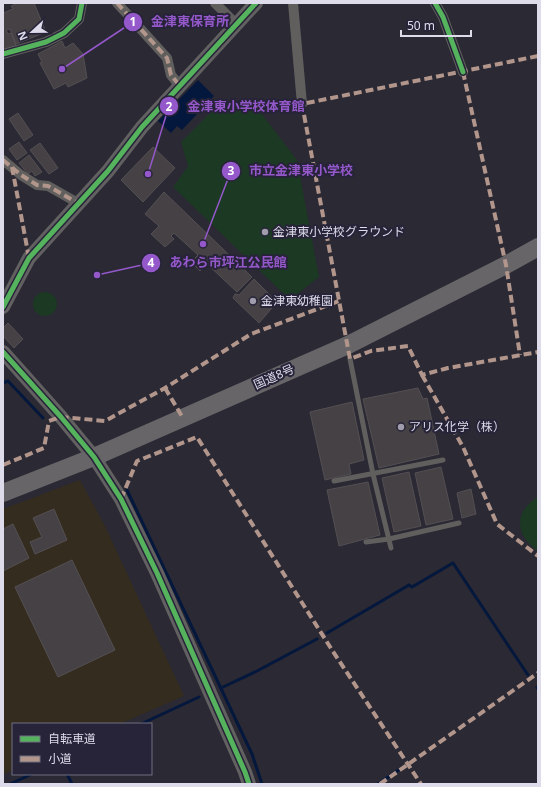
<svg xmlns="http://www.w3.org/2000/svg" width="541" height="787" viewBox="0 0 541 787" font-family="'Noto Sans','Noto Sans JP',sans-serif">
  <rect width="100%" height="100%" fill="#2a2934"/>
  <polygon fill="#352c20" points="80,480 105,526 184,696 120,724 13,724 13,770 3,775 3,509"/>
  <g fill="#1c3924">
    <polygon points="221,102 254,104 297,160 319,277 290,300 173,187 188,166 181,142"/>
    <circle cx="45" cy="304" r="12"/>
    <path d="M 538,496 L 538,551 C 523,541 513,523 526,507 C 529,503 534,500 538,496 Z"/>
  </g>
  <polygon fill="#04173c" points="198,80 214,96 182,130 177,126 171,133 158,121"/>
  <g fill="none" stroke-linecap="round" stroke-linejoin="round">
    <g stroke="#04173c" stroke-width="3">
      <polyline points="3,383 8,381 43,418"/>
      <polyline points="127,490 252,754 262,784"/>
      <polyline points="327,633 409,585 412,587 453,563 528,675"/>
      <polyline points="537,687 538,689"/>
      <polyline points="221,688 257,671 317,639"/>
      <polyline points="141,724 199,697"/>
      <polyline points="67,774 72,784"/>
      <polyline points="10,784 32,774"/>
      <polyline points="378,784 403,767"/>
    </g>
  </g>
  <g fill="#454144" stroke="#544f52">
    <polygon points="18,3 26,3 26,4 34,3 46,32 16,44 10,29 6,30 8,34 11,33 16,46 3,51 3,13 13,9 11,6"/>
    <polygon points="62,41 65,48 73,43 83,54 87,78 68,87 66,83 54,89 40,63 42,62 38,54"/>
    <polygon points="18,113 33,135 24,141 9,119"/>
    <polygon points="19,142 27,153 17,160 9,149"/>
    <polygon points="40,143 58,168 49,174 30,150"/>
    <polygon points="153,147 175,168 143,202 121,180"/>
    <polygon points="29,155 42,172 35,176 32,171 28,174 19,163"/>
    <polygon points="164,192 252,277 237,292 206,263 200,271 191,262 198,255 174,233 171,236 174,239 165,247 151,234 159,226 145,214"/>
    <polygon points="254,279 277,302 259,323 233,298 235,294 239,295"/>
    <polygon points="8,323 23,339 14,348 3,336 3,328"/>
    <polygon points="418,388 423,399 427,398 439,454 379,468 363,399"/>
    <polygon points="352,402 364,460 349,464 351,474 325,480 310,412"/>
    <polygon points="441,467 453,519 426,525 415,473"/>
    <polygon points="409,472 421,526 394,532 382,478"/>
    <polygon points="368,482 380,535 339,546 327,490"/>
    <polygon points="471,489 476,514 462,518 457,493"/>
    <polygon points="54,509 67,540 35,554 30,542 42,537 33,518"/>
    <polygon points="13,524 29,558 3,571 3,529"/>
    <polygon points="72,560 115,650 58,677 15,587"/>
  </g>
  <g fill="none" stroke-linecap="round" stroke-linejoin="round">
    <g stroke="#605f5d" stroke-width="5">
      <polyline points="350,359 373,474 391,548"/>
      <polyline points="334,481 443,460"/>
      <polyline points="366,542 389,539 459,523"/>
    </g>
    <g stroke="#605f5d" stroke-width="10">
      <polyline points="117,3 167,58 171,75 180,86"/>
      <polyline points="215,3 236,24"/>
      <polyline points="293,3 302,104"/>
      <polyline points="435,3 443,17 463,72"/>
      <polyline points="3,54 46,42 64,33 79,19 82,3"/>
      <polyline points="3,160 21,175 37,185 48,186 78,203"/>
    </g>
    <g stroke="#626060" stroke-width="14">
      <polyline points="3,307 29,258 108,171 142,127 256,3"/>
      <polyline points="3,352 61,417 94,457 121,499 157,573 245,772 249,784"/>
    </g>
    <polyline stroke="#676567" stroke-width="18" points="3,493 94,457 348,345 506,265 538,247"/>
    <g stroke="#b2968c" stroke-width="4" stroke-dasharray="8 4" stroke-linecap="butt">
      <polyline points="117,3 167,58 171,75 180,86"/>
      <polyline points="538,56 302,104 350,359 371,351 408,346 422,375 448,368 538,352"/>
      <polyline points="463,72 506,265 520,355"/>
      <polyline points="3,160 21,175 37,185 48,186 78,203"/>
      <polyline points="12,167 29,258"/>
      <polyline points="422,375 463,447 497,524 538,556"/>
      <polyline points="165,388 183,418"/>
      <polyline points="3,465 44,448 49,421 61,417 105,421 165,388 251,334 339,301"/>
      <polyline points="121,499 137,461 197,437 332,650 421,784"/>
      <polyline points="380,784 538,673"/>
    </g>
    <defs>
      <g id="cycleway">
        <polyline points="435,3 443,17 463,72"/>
        <polyline points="3,54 46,42 64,33 79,19 82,3"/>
        <polyline points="3,307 29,258 108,171 142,127 256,3"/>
        <polyline points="3,352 61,417 94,457 121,499 157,573 245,772 249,784"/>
      </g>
    </defs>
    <use href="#cycleway" stroke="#272439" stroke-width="8"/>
    <use href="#cycleway" stroke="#56b35d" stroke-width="5"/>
  </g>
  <g fill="#9f9dab" stroke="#272439" stroke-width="1.5">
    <circle cx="265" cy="232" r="4"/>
    <circle cx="253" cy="301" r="4"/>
    <circle cx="401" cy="427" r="4"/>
  </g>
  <g text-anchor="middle" stroke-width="4" stroke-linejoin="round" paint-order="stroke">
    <g font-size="12" fill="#dedceb" stroke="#272439" text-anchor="start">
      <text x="273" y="236">金津東小学校グラウンド</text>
      <text x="261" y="305">金津東幼稚園</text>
      <text x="409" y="431">アリス化学（株）</text>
    </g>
    <g font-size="12" fill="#dedceb" stroke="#272439">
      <text transform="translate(274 377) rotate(-24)" y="4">国道8号</text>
    </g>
  </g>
  <path fill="none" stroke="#9458ca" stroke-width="1.5" d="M62 69L133 22M148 174L169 106M203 244L231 171M97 275L151 263"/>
  <g fill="#9458ca" stroke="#272439" stroke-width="1.5">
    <circle cx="62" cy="69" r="4"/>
    <circle cx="148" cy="174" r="4"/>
    <circle cx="203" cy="244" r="4"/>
    <circle cx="97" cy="275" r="4"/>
    <circle cx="133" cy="22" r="10"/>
    <circle cx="169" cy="106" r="10"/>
    <circle cx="231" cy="171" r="10"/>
    <circle cx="151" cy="263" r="10"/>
  </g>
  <g font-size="12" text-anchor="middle" font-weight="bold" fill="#fff">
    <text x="133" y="26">1</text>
    <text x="169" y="111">2</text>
    <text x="231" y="175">3</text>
    <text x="151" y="267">4</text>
  </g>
  <g font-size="13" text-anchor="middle" font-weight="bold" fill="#9458ca" stroke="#272439" stroke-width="4" stroke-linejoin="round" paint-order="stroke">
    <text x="190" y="26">金津東保育所</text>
    <text x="246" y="111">金津東小学校体育館</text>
    <text x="301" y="175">市立金津東小学校</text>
    <text x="228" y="267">あわら市坪江公民館</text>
  </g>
  <rect width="541" height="787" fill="none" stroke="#dedceb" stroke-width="8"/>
  <rect x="12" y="723" width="140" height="52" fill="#272439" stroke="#706e80"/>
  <rect x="20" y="736" width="20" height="6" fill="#56b35d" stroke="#706e80"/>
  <text x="48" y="743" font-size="12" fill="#dedceb">自転車道</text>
  <rect x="20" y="756" width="20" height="6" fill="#b2968c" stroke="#706e80"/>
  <text x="48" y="763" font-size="12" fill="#dedceb">小道</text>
  <g transform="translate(32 32) rotate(248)" stroke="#272439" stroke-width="3" paint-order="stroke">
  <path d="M0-3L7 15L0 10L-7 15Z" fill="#dedceb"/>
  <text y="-6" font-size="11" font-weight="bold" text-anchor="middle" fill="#dedceb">N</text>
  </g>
  <path d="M401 30v6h70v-6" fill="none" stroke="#dedceb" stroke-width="2"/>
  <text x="407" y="30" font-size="12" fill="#dedceb" stroke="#272439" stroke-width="3" paint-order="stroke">50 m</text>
</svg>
